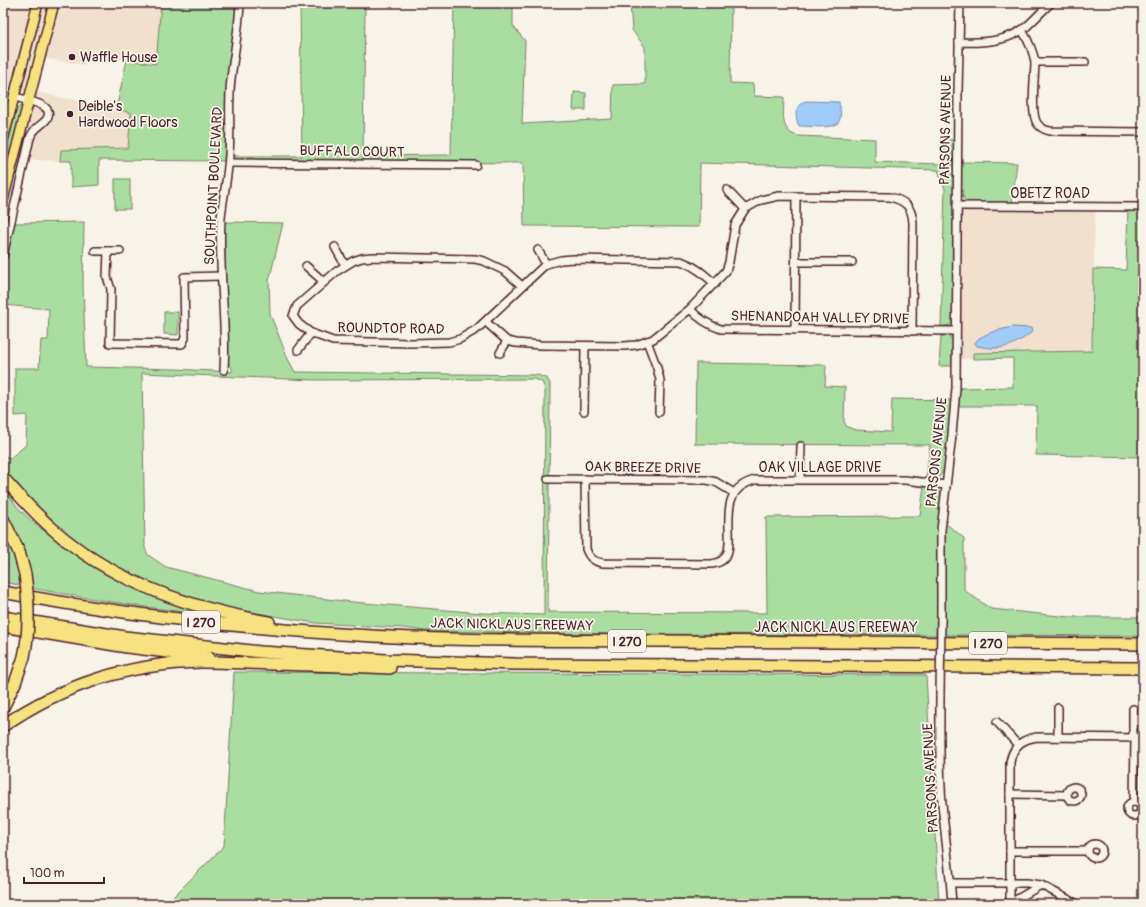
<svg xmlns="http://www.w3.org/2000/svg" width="1146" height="907" viewBox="0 0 1146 907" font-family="Pangolin,sans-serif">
  <rect width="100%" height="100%" fill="#f7f3e8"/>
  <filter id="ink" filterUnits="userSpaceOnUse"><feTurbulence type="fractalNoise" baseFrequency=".025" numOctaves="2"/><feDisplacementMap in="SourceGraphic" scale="8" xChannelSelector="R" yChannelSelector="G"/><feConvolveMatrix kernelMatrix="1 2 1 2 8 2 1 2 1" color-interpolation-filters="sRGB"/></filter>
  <g filter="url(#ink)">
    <g fill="#f1e0ce">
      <polygon points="3,3 161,3 157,64 88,54 85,65 43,58 36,92 131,112 128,148 61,150 60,161 19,159 32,106 10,100 6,97 3,97"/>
      <polygon points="966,208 1095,208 1092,351 973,353 973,359 959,359 960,213 963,210"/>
    </g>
    <g fill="#aadea1" stroke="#7a7e66" fill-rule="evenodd">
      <polygon points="161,3 236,3 236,18 229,75 225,161 99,160 99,185 71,187 71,161 60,161 61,150 128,148 131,113 116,109 127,60 156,64"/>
      <path d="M 300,3 L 305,3 L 305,8 L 365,8 L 363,156 L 451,155 L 454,3 L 513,3 L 513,26 L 525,41 L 522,124 L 612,119 L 613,85 L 645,84 L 645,47 L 632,30 L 630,3 L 731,3 L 730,83 L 753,84 L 754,96 L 784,97 C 784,112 779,132 798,136 L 875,139 L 875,162 L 941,164 L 942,138 L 948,139 L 955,141 L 953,320 L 950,325 L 941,327 L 945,189 L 938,170 L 700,163 L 699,227 L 524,226 L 523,163 L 235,161 L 235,156 L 302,156 Z"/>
      <polygon points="574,92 586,93 586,110 573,110"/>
      <polygon points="24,105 3,186 3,161 17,108"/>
      <polygon points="961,162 1017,163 1012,203 973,203 965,201 960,190"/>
      <rect x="115" y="179" width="15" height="30"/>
      <polygon points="1128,209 1143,209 1143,457 1036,455 1037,406 958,406 959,388 1013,387 1013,358 973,359 973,353 1092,351 1093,269 1126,270"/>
      <path d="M 84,222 L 83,286 L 86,367 L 175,369 L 232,372 L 232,368 L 228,362 L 224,222 L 283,223 L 269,281 L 270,314 L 288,359 L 295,372 L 537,375 L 547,378 L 550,384 L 548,612 L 767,613 L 766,517 L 920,516 L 924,486 L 936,488 L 939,491 L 941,497 L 939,525 L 936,635 L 609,634 L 425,631 L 403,628 L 315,623 L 222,607 L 187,598 L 119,570 L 62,536 L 3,474 L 3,453 L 9,459 L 26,445 L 27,415 L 15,416 L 15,368 L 39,368 L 41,340 L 48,340 L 49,309 L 3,305 L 3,265 L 13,223 ZM 142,373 L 314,380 L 534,379 L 542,382 L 545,389 L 544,615 L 482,613 L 352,602 L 259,591 L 166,567 L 148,555 L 145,548 Z"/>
      <polygon points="164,312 178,312 178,335 164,334"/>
      <polygon points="941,336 949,336 953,341 952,366 939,366"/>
      <path d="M 696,363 L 826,365 L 825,386 L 845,387 L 844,422 L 847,427 L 856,430 L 891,432 L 892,399 L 951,400 L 945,465 C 941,477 939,480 926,479 L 930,445 L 695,444 Z"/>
      <path d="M 3,487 L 18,508 L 36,525 L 68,547 L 226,617 C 161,610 96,600 31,588 L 13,526 L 3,509 Z"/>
      <polygon points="945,523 964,538 964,590 991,609 1069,617 1143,617 1143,636 945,635 944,589"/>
      <polygon points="3,526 17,557 24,586 3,582"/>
      <polygon points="234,672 926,675 939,904 166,904 224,846"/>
    </g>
    <g fill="#9fccf9" stroke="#7d87a7">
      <path d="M 806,101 L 839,102 C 840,108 842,116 839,121 C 836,130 808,126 799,126 C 794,116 795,104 806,101 Z"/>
      <path d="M 1013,327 L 1031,328 L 1032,332 C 1013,347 1001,351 977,346 L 975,343 C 981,333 1003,329 1013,327 Z"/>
    </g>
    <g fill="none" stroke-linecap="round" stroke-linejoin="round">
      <defs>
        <g id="minor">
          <path d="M 1022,30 C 1028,40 1033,50 1035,62 C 1035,75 1030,113 1037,123 C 1040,128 1045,130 1050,131 L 1143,132"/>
          <path d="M 959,42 C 982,43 1007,42 1026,27 C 1034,20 1042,11 1051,3"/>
          <polyline points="1035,62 1085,62"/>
          <polyline points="229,163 476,165"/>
          <polyline points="727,190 745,209"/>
          <polyline points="957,206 1143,207"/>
          <polyline points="335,247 345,265"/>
          <polyline points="538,250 546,264"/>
          <polyline points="95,251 120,251"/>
          <polyline points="108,251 107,277 111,289 110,343 182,344 185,338 184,277 221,276"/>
          <path d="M 3,256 L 30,138 C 34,127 40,127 46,120 C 58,104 24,100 15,97"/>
          <polyline points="796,262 852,262"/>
          <polyline points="306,266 324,282"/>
          <path d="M 522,286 L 505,271 L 484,261 L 475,259 L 372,257 L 362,258 L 353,261 L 337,271 L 297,306 L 293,316 L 299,324 L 311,333 L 333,341 L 411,343 L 449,342 L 460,339 L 477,329 L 546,264 L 561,260 L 573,259 L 681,261 C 695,266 704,274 715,284"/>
          <path d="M 690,309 C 699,319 708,325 721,329 L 956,331"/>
          <path d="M 486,322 L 507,341 L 516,343 L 540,345 L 624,346 L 636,345 L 653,339 L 690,309 L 726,271 L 729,262 L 735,225 L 745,209 L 761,200 L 779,196 L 890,197 C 906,201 912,207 913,223 L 912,331"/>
          <polyline points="795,330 796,196"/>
          <polyline points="647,341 657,368 660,380 659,412"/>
          <polyline points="298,350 311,333"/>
          <polyline points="500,353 507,341"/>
          <path d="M 224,370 C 227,320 218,269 221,218 C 223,197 228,176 229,155 C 231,129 228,104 231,79 C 234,53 239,29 240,3"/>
          <polyline points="584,411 585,346"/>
          <polyline points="548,479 707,480 716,482 734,493"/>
          <path d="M 585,479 L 586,549 C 589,558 594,562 603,563 L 711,564 C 752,561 703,493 755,480 L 905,480 L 946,485"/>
          <polyline points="800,479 801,446"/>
          <polyline points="941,620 941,530 952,435 956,388 958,93 960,3"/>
          <path d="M 940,695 C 940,731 939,767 942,803 C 945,837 950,870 952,904"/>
          <polyline points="997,722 1018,745"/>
          <polyline points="1058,737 1058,708"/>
          <polyline points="1133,738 1133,709"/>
          <circle cx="1074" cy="794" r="7"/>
          <polyline points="1010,794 1067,795"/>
          <polyline points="1134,802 1135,738"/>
          <circle cx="1134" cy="809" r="7"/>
          <circle cx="1095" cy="851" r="7"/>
          <polyline points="1010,851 1088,851"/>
          <polyline points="951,883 1027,883 1041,885 1077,904"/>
          <polyline points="1009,904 1041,885"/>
          <path d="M 1010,904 L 1010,762 C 1013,746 1022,739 1037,737 L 1143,738"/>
        </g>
        <g id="major">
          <polyline points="3,140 38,3"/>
          <polyline points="3,200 54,3"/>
        </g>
        <g id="highway">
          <path d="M 3,478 C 19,495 35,514 54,530 C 113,582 193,609 269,622"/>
          <polyline points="3,519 19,552 25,574"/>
          <path d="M 3,592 C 139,618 276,632 414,638 C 496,641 578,640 661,641 C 821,643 982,643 1143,644"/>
          <polyline points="3,617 125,637 261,652 386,660 515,664 1143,668"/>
          <polyline points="3,626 127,647 208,657"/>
          <polyline points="3,707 15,683 24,657"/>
          <path d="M 3,726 C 61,685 131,663 202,662 C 225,662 249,663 272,664 C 311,665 351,666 390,668"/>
        </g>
      </defs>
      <use href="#minor" stroke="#4a1f2b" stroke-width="10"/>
      <use href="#major" stroke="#4a1f2b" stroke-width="12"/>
      <use href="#highway" stroke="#4a1f2b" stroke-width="14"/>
      <use href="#minor" stroke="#f7f3e8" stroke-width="7"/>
      <use href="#major" stroke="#f7e281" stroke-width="9"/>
      <use href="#highway" stroke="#f7e281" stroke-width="11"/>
      <defs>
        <polyline id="minor-bridge" points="940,695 941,620"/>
        <path id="highway-bridge" d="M 24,657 C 30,629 29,603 25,574"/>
      </defs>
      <use href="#minor-bridge" stroke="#4a1f2b" stroke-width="10" stroke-linecap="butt"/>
      <use href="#highway-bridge" stroke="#4a1f2b" stroke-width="14" stroke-linecap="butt"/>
      <use href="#minor-bridge" stroke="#f7f3e8" stroke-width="7"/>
      <use href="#highway-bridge" stroke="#f7e281" stroke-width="11"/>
    </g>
  </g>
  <g fill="#4a1f2b" stroke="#f7f3e8" stroke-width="1.5">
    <circle cx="72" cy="57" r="4"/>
    <circle cx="70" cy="114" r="4"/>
  </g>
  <g text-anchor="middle" stroke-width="3.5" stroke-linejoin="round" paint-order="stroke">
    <g fill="#f7f3e8" stroke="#7e5f64" stroke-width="1">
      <rect x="182" y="611" width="38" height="22" rx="3"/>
      <rect x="608" y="630" width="38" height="22" rx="3"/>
      <rect x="969" y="632" width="38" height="22" rx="3"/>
    </g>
    <g font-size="13" font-weight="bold" fill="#4a1f2b">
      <text x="201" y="627">I 270</text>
      <text x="627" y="646">I 270</text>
      <text x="988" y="648">I 270</text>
    </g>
    <g font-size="14" fill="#4a1f2b" stroke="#f7f3e8" text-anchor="start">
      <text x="80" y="62">Waffle House</text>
      <text x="78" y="111">Deible's<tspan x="78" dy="16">Hardwood Floors</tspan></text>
    </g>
    <g font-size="14" fill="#4a1f2b" stroke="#f7f3e8">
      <text transform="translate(945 130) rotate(-89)" y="5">PARSONS AVENUE</text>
      <text transform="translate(352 151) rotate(1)" y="5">BUFFALO COURT</text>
      <text transform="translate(213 186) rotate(-87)" y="5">SOUTHPOINT BOULEVARD</text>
      <text x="1050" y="198">OBETZ ROAD</text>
      <text transform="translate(820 317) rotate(1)" y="5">SHENANDOAH VALLEY DRIVE</text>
      <text transform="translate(391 328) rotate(1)" y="5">ROUNDTOP ROAD</text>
      <text transform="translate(936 452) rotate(-84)" y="5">PARSONS AVENUE</text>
      <text transform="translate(643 467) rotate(1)" y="5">OAK BREEZE DRIVE</text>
      <text x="820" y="472">OAK VILLAGE DRIVE</text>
      <text transform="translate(512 624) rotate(1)" y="5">JACK NICKLAUS FREEWAY</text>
      <text x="836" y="632">JACK NICKLAUS FREEWAY</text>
      <text transform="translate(930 778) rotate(-93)" y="5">PARSONS AVENUE</text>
    </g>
  </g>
  <rect width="1146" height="907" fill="none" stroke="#f7f3e8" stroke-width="16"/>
  <rect x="8" y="8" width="1130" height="891" fill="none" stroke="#4a1f2b" stroke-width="1.5" filter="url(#ink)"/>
  <path d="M24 877v6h80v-6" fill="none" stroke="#4a1f2b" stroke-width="2"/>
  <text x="30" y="877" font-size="12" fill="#4a1f2b" stroke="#f7f3e8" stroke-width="3" paint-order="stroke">100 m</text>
</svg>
